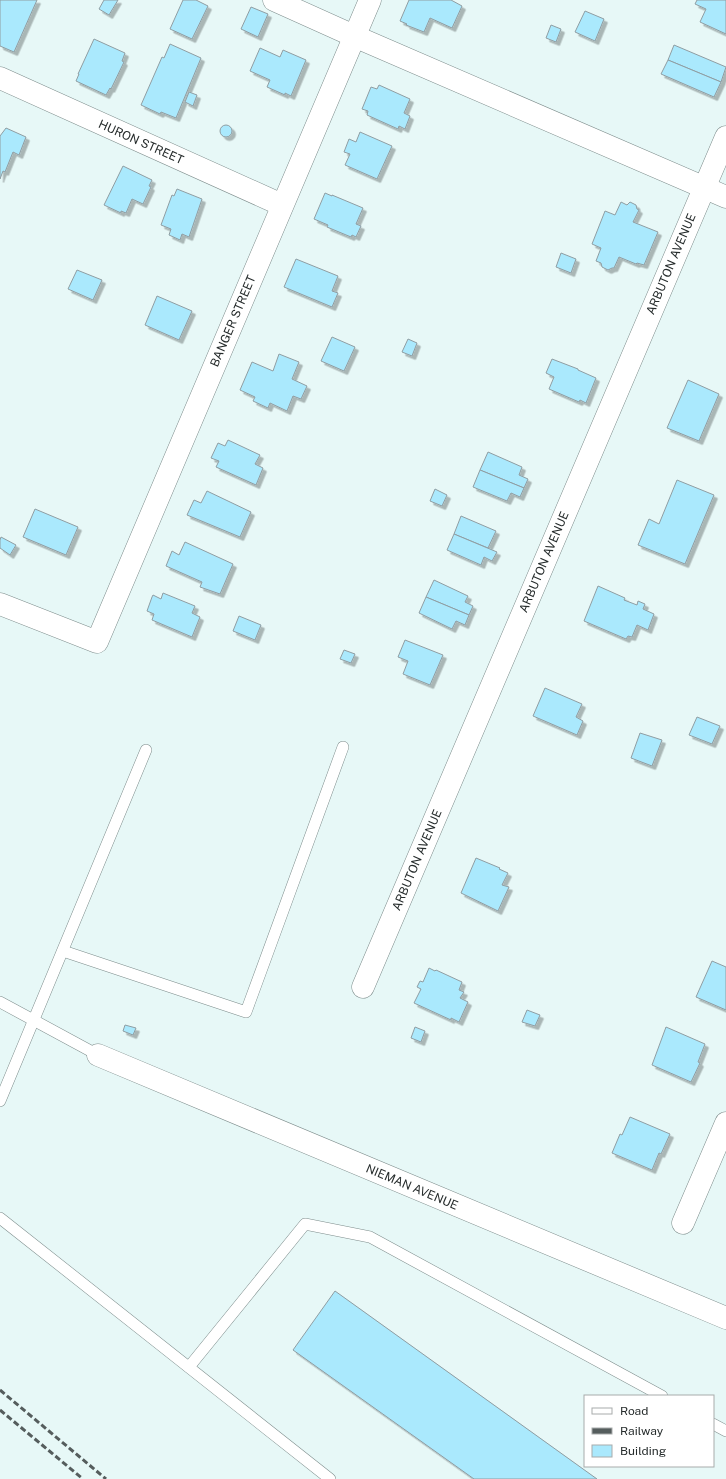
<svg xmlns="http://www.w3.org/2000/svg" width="726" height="1479" viewBox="0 0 726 1479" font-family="'Public Sans',sans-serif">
  <defs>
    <filter id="shadow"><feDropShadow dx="3.5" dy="3.5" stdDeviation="0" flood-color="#0004"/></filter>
  </defs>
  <rect width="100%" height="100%" fill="#e7f8f7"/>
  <g fill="#aae9fd" stroke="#8f9da2" filter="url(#shadow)">
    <polygon points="0,0 37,0 14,52 0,46"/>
    <polygon points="104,0 118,0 109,15 99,9"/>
    <polygon points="183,0 196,0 208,6 192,39 170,29"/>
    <polygon points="409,0 451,0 462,6 452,28 430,18 424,32 406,25 407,24 400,21"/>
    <polygon points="697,0 726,0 726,34 700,22 706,9 695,4"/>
    <polygon points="251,7 268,14 258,37 241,29"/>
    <polygon points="585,11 604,19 595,41 575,32"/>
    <polygon points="551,25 561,29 556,42 546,38"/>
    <polygon points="94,39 125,53 122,61 124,62 111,89 110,88 106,95 76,81 79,74 78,74"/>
    <polygon points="170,44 201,58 176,118 161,112 160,114 141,105 162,57 164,58"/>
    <polygon points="674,45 726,67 721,82 668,60"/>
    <polygon points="260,48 280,57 283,50 306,60 291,96 285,93 285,95 267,87 270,80 250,71"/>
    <polygon points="668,60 721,82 714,97 661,74"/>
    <polygon points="379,85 410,99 404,113 410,116 405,129 399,126 398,129 367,115 368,111 362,109 371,87 377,89"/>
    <polygon points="189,92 197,95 193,106 185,102"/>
    <circle cx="226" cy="131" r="6"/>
    <polygon points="6,128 26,137 19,155 13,152 5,172 3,171 0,179 0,136"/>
    <polygon points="360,132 392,146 377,179 345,165 350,154 344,152 349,139 356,142"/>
    <polygon points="123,166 152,180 149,186 151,187 143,204 132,199 126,213 121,211 121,213 104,205"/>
    <polygon points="177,189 202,199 189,237 182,234 180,240 169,235 171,229 161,225 172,195 174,196"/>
    <polygon points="325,193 332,196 332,195 363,208 356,224 361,226 356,237 352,235 351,237 327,227 328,225 314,219"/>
    <polygon points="621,202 627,205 630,202 636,205 637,209 639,210 633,222 658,232 644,265 637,263 636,264 619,257 614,268 612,268 608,270 602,267 601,263 596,261 601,248 592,244 605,211 615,215"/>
    <polygon points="561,253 576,259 571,273 556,267"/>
    <polygon points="296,259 338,276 332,291 338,293 332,307 284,287"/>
    <polygon points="77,270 102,280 93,300 68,289"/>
    <polygon points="157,296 192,311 179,340 145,325"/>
    <polygon points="332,337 355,347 344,371 321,361"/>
    <polygon points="408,339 417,343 412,356 402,352"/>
    <polygon points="279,354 299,362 292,379 307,386 301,399 293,396 287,411 270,403 268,408 253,401 255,397 240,390 252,362 273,371"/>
    <polygon points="552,359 578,369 578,370 596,378 586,403 580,400 579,402 549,389 554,377 546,373"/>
    <polygon points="688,380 719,394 699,441 667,428"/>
    <polygon points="228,440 260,455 255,464 263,468 256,485 216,467 219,461 211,458 218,443 225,446"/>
    <polygon points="488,452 522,467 519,475 528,479 524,488 480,470"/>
    <polygon points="480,470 524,488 520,497 511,493 507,501 473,487"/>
    <polygon points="677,480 714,495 685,564 638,545 649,519 659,524"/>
    <polygon points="435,489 447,495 442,506 430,501"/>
    <polygon points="207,491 251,512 240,537 187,515 194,500 201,503"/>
    <polygon points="35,509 78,527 66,555 23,537"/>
    <polygon points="461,516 496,531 488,548 454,534"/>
    <polygon points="454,534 497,552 492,561 484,557 481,565 447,550"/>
    <polygon points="1,537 16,545 10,555 0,548 0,540"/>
    <polygon points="185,542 233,564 220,594 200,587 202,582 166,566 172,551 179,555"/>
    <polygon points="434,580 468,596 465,602 473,606 469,615 426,597"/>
    <polygon points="598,586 625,598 624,600 637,605 638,601 645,604 643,609 654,614 648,630 637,625 632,637 628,636 626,639 584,621"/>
    <polygon points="163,593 195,606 192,613 200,617 192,637 152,620 154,614 147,611 152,597 153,595 161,599"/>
    <polygon points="426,597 469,615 465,625 456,621 452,629 419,613"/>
    <polygon points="239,616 261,625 255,640 233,631"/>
    <polygon points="405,640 443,655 430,685 403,674 408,661 398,657"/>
    <polygon points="344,650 355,654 351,663 340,659"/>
    <polygon points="545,688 582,704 576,717 583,721 577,735 533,716"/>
    <polygon points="697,717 720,726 712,744 689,735"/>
    <polygon points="640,733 662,740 652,766 631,758"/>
    <polygon points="476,858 500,868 499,869 508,873 502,885 509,887 498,911 461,893"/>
    <polygon points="712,961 726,967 726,1010 696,997"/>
    <polygon points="429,968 435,971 436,970 462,982 459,990 464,992 460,998 468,1002 459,1022 451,1018 451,1020 414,1003 421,989 417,987 420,981 423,982"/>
    <polygon points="527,1010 540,1015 535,1026 522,1022"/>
    <polygon points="125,1025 136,1028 133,1035 123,1031"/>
    <polygon points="415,1027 425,1031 421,1042 411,1038"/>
    <polygon points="666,1027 705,1044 698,1062 700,1063 691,1082 652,1065"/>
    <polygon points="630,1117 670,1134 661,1154 659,1153 652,1170 612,1153 620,1134 622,1135"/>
    <polygon points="335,1291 597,1479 474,1479 293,1350"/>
  </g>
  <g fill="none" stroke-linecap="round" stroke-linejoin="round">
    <defs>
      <g id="lane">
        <polyline points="63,951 246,1012 343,747"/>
        <polyline points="0,1002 98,1055"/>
        <polyline points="0,1101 146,750"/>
        <polyline points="0,1218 330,1479"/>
        <polyline points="189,1367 305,1224 370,1237 662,1396"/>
        <polyline points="713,1424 726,1431"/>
      </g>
      <g id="street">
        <polyline points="274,0 354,36 726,197"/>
        <polyline points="0,78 282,205"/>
        <polyline points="0,604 97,642 370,0"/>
        <polyline points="363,987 726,137"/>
        <polyline points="98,1055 726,1318"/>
        <polyline points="683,1223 726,1123"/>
      </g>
    </defs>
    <use href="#lane" stroke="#7e8d8c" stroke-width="12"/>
    <use href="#street" stroke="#7e8d8c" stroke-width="23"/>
    <use href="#lane" stroke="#fff" stroke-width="11"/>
    <use href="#street" stroke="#fff" stroke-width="22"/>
    <g stroke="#555d5d" stroke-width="3" stroke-dasharray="6 3" stroke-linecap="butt">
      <polyline points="0,1390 106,1479"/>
      <polyline points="0,1410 83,1479"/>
    </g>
  </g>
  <g text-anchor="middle" stroke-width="4" stroke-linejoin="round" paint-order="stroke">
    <g font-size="12" fill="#262c2c" stroke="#fff">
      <text transform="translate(141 142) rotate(24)" y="4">HURON STREET</text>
      <text transform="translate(671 264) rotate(-67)" y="4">ARBUTON AVENUE</text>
      <text transform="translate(233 321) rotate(-67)" y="4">BANGER STREET</text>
      <text transform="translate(544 562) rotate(-67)" y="4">ARBUTON AVENUE</text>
      <text transform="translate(417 860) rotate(-67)" y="4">ARBUTON AVENUE</text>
      <text transform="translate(412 1187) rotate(23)" y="4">NIEMAN AVENUE</text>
    </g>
  </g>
  <rect x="584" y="1395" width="130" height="72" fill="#ffffff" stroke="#a8abab"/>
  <rect x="592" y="1408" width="20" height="6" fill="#ffffff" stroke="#a8abab"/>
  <text x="620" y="1415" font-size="12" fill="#262c2c">Road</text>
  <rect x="592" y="1428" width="20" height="6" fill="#555d5d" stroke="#a8abab"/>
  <text x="620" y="1435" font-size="12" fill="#262c2c">Railway</text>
  <rect x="592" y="1445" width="20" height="12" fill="#aae9fd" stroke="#a8abab"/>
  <text x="620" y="1455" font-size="12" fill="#262c2c">Building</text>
</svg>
